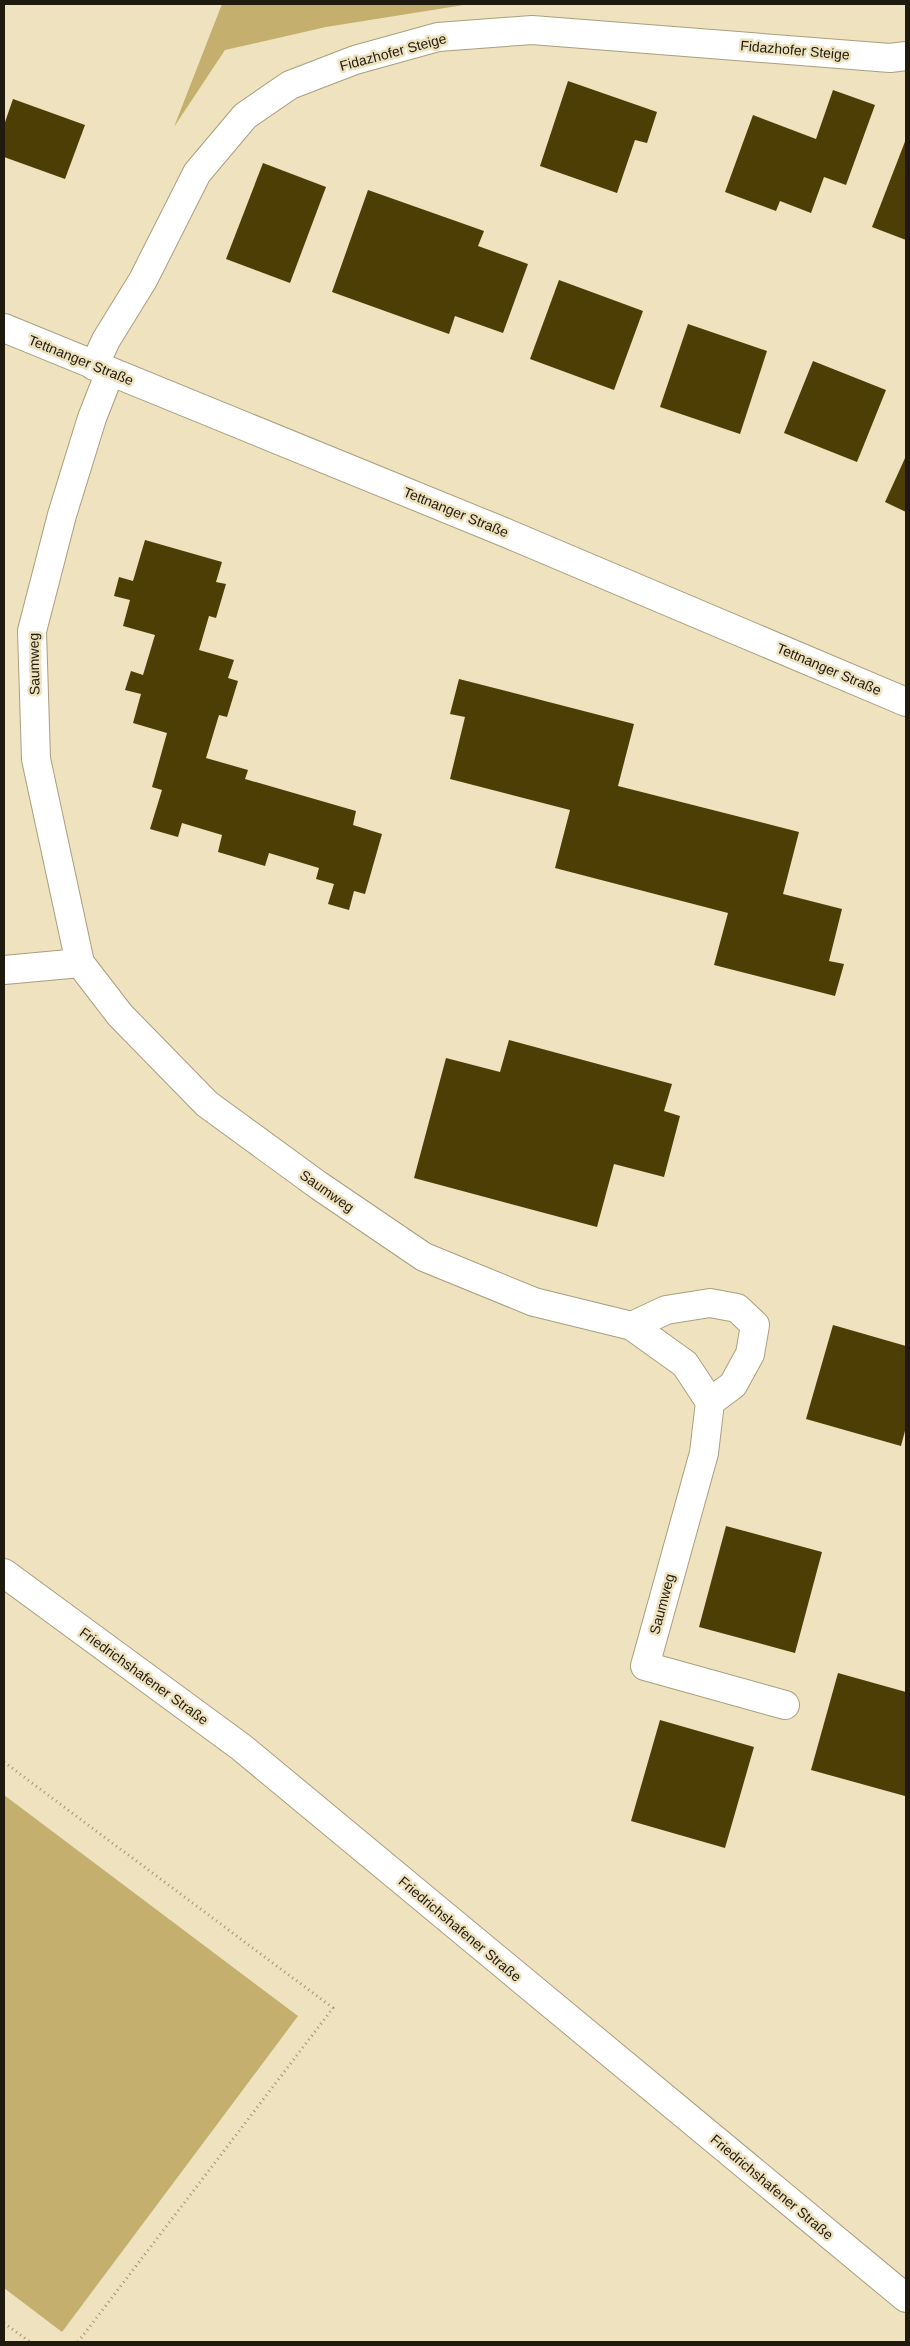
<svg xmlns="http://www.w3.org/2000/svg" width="910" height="2346" viewBox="0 0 910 2346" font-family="Helvetica,sans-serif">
  <rect width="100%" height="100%" fill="#eee2bf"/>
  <g fill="#c5af6e">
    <polygon points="222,4 470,4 326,27 225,50 174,127"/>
    <polygon points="4,1795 298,2016 62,2332 4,2288"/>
  </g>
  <g fill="#4d3e06">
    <polygon points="568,81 657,112 647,143 635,140 617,193 540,166"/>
    <polygon points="833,90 875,105 846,185 824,177 811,213 780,201 776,211 725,192 753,115 816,139"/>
    <polygon points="13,99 85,125 65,179 4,157 4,125"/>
    <polygon points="906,139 906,240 872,227"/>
    <polygon points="263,163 326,187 290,283 226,259"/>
    <polygon points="368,190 484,231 478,246 528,264 503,333 455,316 449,334 332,292"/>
    <polygon points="559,280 643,311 614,390 530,359"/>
    <polygon points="688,324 767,351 740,434 660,407"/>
    <polygon points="813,361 886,390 857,462 784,433"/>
    <polygon points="906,456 906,512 885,502"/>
    <polygon points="145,540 222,562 216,582 226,584 216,618 209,616 199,650 234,660 228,678 238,681 227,717 219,715 206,758 248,770 245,779 356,811 353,825 382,834 365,894 354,891 349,910 328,904 334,884 316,879 319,868 269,853 265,866 218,852 222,835 182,823 178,837 150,829 162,790 152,787 167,733 133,723 141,694 125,690 131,671 143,675 155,635 123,626 130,600 114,596 119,577 133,581"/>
    <polygon points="459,679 634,724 618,786 799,832 783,894 842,909 829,961 844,964 835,996 714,965 728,913 555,868 570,810 450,779 465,717 450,714"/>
    <polygon points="509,1040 672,1084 664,1111 680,1116 664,1177 614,1164 597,1227 414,1178 446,1058 500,1072"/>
    <polygon points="833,1325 906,1346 906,1427 901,1446 806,1419"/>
    <polygon points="726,1526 822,1552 795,1653 699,1627"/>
    <polygon points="838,1673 906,1692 905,1796 811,1770"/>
    <polygon points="660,1720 754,1747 725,1848 631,1821"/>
  </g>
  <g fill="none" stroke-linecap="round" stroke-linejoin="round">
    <defs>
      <g id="minor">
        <polyline points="4,328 499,530 906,702"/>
        <polyline points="94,366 106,340 143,280 197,173 245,116 290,85 355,60 438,37 532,30 890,58 906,56"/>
        <polyline points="110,372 92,418 62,515 32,631 36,759 80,963 120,1015 207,1104 318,1185 424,1257 534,1302 632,1326 685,1364 710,1402 704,1453 645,1666 785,1705"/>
        <polyline points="4,970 80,963"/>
        <polyline points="632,1326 666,1310 710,1303 737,1308 755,1325 750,1354 733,1385 710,1402"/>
      </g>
      <polyline id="major" points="4,1573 241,1747 906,2298"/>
    </defs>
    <use href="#minor" stroke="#aa9e7d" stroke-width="30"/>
    <use href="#major" stroke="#aa9e7d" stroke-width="30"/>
    <g stroke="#9c9379" stroke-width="3" stroke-dasharray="1 4" stroke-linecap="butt">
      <polyline points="4,1762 333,2008 78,2342"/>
      <polyline points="4,2323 30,2342"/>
    </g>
    <use href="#minor" stroke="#fff" stroke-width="28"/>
    <use href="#major" stroke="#fff" stroke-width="28"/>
  </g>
  <g text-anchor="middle" stroke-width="5" stroke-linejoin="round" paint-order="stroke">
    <g font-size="14" fill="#1e1a0d" stroke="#eee2bf">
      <text transform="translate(795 50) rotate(5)" y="5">Fidazhofer Steige</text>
      <text transform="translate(393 52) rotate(-15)" y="5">Fidazhofer Steige</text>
      <text transform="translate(81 360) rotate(22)" y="5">Tettnanger Straße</text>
      <text transform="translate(456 512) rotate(22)" y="5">Tettnanger Straße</text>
      <text transform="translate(34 664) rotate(-91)" y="5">Saumweg</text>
      <text transform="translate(829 669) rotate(23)" y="5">Tettnanger Straße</text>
      <text transform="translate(327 1191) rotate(35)" y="5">Saumweg</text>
      <text transform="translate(662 1604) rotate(-75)" y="5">Saumweg</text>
      <text transform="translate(144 1676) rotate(36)" y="5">Friedrichshafener Straße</text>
      <text transform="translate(460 1929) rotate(40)" y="5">Friedrichshafener Straße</text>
      <text transform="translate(772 2187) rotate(40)" y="5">Friedrichshafener Straße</text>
    </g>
  </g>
  <rect width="910" height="2346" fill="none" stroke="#1e1a0d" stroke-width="10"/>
</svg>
